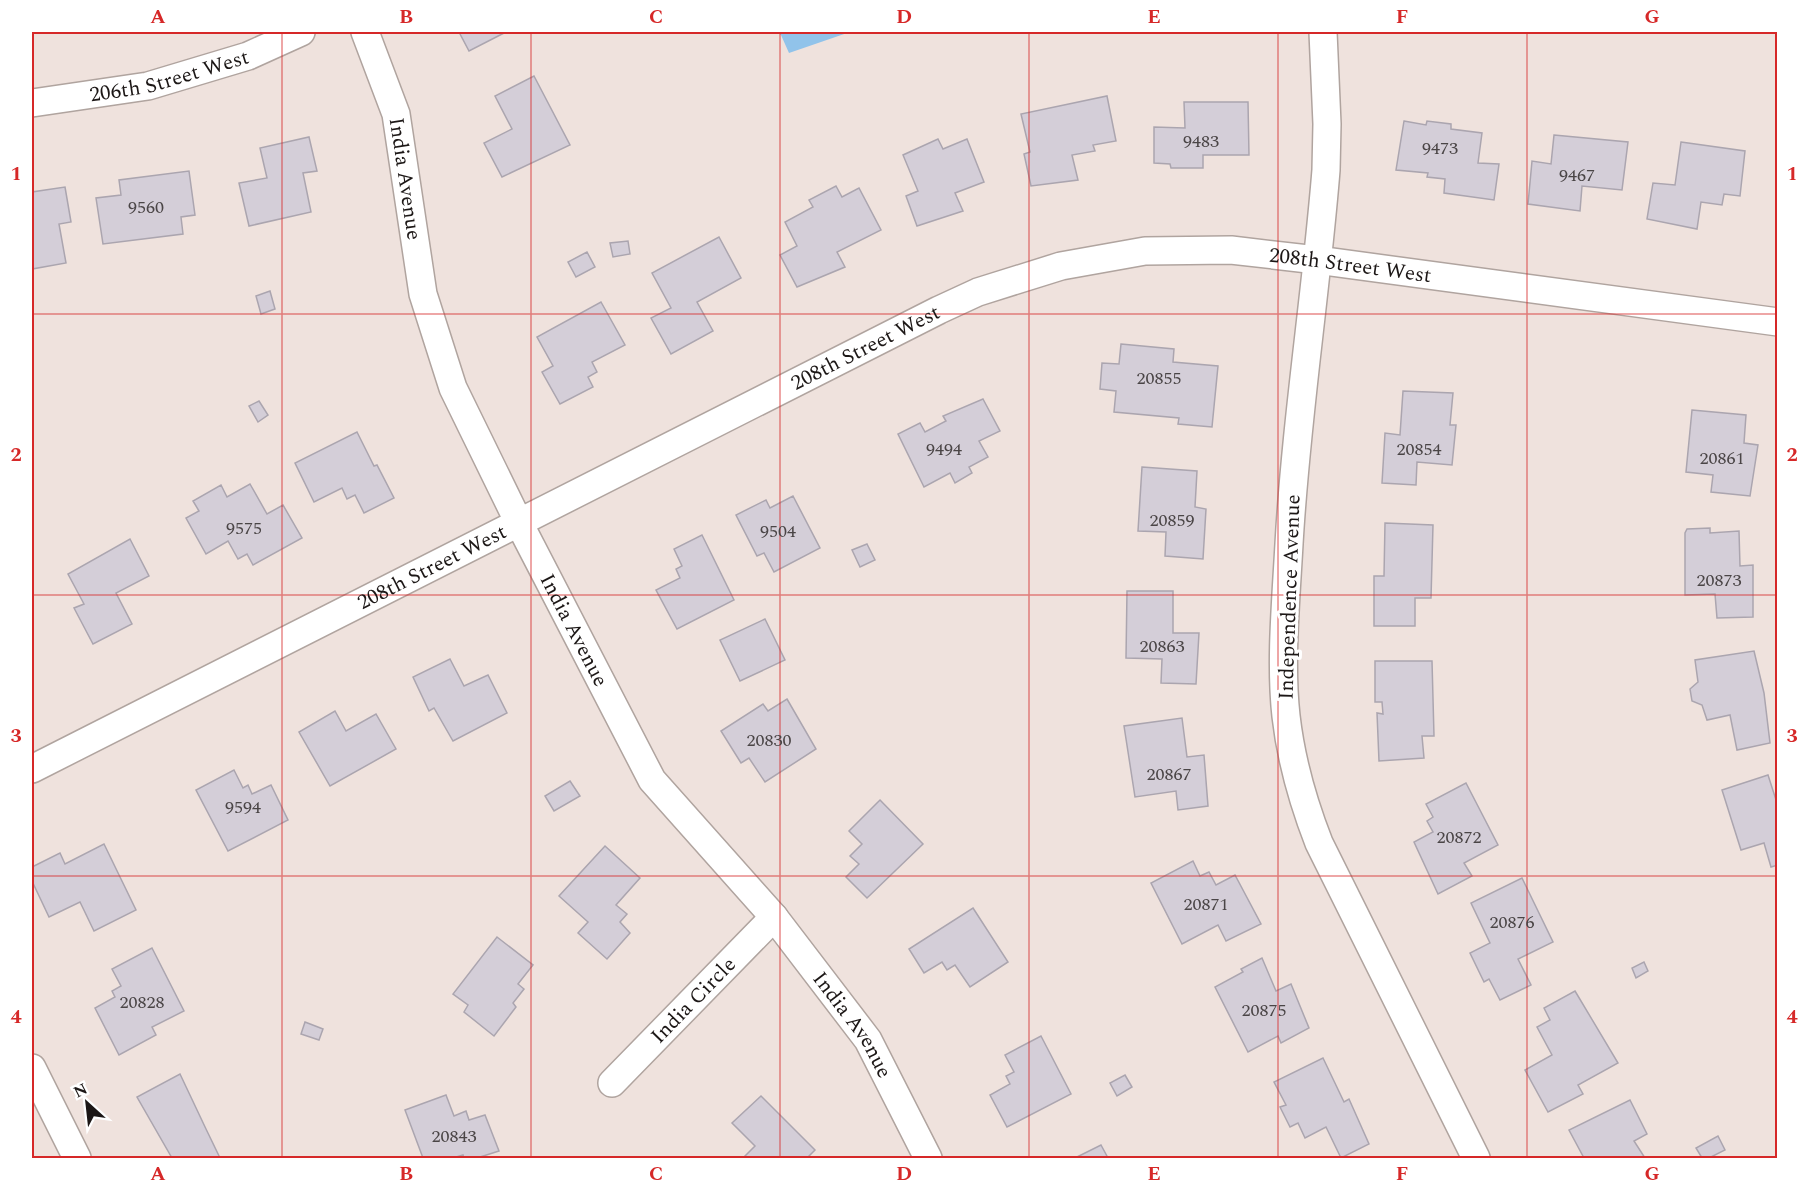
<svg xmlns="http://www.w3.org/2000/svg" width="1809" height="1190" viewBox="0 0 1809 1190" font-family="Spectral,serif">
  <rect width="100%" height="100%" fill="#efe2dd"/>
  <polygon fill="#91c3ea" points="777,32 850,32 789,53 781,35"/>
  <g fill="#d4ced8" stroke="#aba5af" stroke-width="1.5">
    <polygon points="459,32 506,32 469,51"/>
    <polygon points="534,76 570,145 502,177 484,143 512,129 495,96"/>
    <polygon points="1107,96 1116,141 1093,145 1095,151 1072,155 1078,180 1031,186 1024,154 1030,152 1021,114"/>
    <polygon points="1184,102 1248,102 1249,155 1203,155 1203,168 1171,168 1170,164 1154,163 1154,127 1185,128"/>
    <polygon points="1404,121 1426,125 1427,121 1451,124 1451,129 1482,133 1478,163 1499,164 1494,200 1444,193 1445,179 1427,177 1428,173 1396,170"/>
    <polygon points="1554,135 1628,142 1622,190 1582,186 1580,211 1528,204 1532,161 1551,164"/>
    <polygon points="309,137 317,171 303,173 311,212 249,226 239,183 267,178 260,148"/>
    <polygon points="938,139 943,149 967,139 984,182 955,193 963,211 917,226 906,196 918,191 903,155"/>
    <polygon points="1681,142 1745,151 1740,196 1724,194 1722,205 1701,202 1697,229 1647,219 1653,183 1675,185"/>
    <polygon points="189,171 195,215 181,217 183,234 103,244 96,198 121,195 119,180"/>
    <polygon points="836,186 842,197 859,188 881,230 837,252 845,267 797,287 780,255 797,246 785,222 813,207 809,200"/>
    <polygon points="65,187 71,222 59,224 66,263 32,269 32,192"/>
    <polygon points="719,237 741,278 697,302 713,331 671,354 651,318 671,308 652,273"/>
    <polygon points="628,241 630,254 613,257 610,243"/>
    <polygon points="587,252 595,267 576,277 568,262"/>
    <polygon points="270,291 275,309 261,314 256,296"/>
    <polygon points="601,302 625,345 592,362 597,372 588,377 593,387 560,404 542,372 553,366 537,337"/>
    <polygon points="1121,344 1174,349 1173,362 1218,366 1212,427 1178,424 1179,418 1114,412 1116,391 1100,389 1102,363 1119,364"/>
    <polygon points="1403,391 1453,393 1450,425 1456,425 1452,465 1417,462 1416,485 1382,483 1385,433 1400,435"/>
    <polygon points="983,399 1000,431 979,441 988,457 969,467 972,473 955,483 950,473 924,487 898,434 920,423 925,432 946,421 943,416"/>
    <polygon points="259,401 268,415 258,422 249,406"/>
    <polygon points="1692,410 1746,415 1744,443 1758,445 1750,496 1711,492 1713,475 1686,472"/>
    <polygon points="357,432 374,466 377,465 394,498 364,513 355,495 347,499 342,488 314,502 295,463"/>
    <polygon points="1142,467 1197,471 1195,507 1206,509 1203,559 1165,556 1166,532 1138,531"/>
    <polygon points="250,484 267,514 283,505 302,538 253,565 247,554 238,559 228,541 206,554 186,518 199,511 193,501 221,485 227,497"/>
    <polygon points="793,496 820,548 774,572 764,553 757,556 736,515 766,500 770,508"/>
    <polygon points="1385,523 1433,525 1431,598 1415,598 1415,626 1374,626 1374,576 1384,576"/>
    <polygon points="1710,528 1710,533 1739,531 1740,566 1753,565 1753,617 1717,618 1715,594 1685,595 1685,533 1687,529"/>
    <polygon points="702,535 734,600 677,629 656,590 680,578 676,569 682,566 674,549"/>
    <polygon points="130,539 149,576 116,593 132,624 93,644 74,608 84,604 68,574"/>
    <polygon points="867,544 875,560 860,567 852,550"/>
    <polygon points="1127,591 1173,591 1173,633 1199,633 1196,684 1161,683 1162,659 1126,658"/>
    <polygon points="765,619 785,660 740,681 720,640"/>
    <polygon points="1754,651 1764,693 1770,743 1737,750 1730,715 1707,720 1702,705 1692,701 1690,689 1698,682 1695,660"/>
    <polygon points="450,659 464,686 488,675 507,713 453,741 434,708 429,711 413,677"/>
    <polygon points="1375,661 1432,661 1434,736 1422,736 1424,758 1379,761 1377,713 1383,714 1382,702 1375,702"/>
    <polygon points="787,699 816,749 765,782 749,758 741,763 721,731 763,704 768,711"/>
    <polygon points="335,711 346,731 376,714 396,749 330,786 299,732"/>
    <polygon points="1182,718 1187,757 1204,755 1208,806 1178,810 1176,791 1135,797 1124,726"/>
    <polygon points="234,770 243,788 248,785 252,794 271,785 288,820 228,851 196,790"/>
    <polygon points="1768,775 1778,806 1778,865 1771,867 1764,843 1741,850 1722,790"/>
    <polygon points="570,781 580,796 554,811 545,796"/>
    <polygon points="1466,783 1498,845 1464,863 1472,876 1438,894 1414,842 1433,832 1427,821 1433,817 1426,804"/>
    <polygon points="880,800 923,844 867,898 846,877 859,864 850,856 862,844 849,831"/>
    <polygon points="104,844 136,910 94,931 80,902 49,917 32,881 32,867 60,853 65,864"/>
    <polygon points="605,846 640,878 616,905 627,914 620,922 630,933 607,959 578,933 588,922 559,896"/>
    <polygon points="1193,861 1200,876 1209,872 1216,885 1235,875 1261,924 1226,941 1218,925 1182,944 1151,883"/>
    <polygon points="1522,878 1553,942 1518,959 1531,985 1500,1000 1489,979 1484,982 1470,953 1490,943 1471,903"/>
    <polygon points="973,908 1008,962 970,987 955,965 947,970 942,962 924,973 909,949"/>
    <polygon points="497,937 533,965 518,984 524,989 513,1003 516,1007 494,1036 464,1012 468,1005 453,994"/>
    <polygon points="152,948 184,1011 152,1027 156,1035 119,1055 95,1008 115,997 112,991 121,986 112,969"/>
    <polygon points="1262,958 1276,991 1291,984 1309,1028 1281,1043 1278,1036 1248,1052 1215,987 1243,972 1241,969"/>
    <polygon points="1644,962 1648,971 1636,978 1632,968"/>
    <polygon points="1575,991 1618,1063 1578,1085 1583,1094 1548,1112 1525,1070 1552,1055 1537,1027 1550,1020 1544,1008"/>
    <polygon points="305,1022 323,1029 319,1040 301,1034"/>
    <polygon points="1041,1036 1071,1094 1007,1127 990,1095 1010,1084 1006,1076 1014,1072 1005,1055"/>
    <polygon points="1323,1058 1344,1102 1349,1099 1369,1144 1341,1158 1326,1127 1305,1138 1298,1123 1290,1127 1280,1107 1286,1105 1274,1082"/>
    <polygon points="180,1074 206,1129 220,1158 172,1158 137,1097"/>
    <polygon points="1125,1075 1132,1087 1117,1096 1110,1083"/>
    <polygon points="446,1095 454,1116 466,1111 469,1120 485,1115 499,1151 477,1158 464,1158 463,1155 453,1158 423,1158 405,1110"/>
    <polygon points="761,1096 815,1150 807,1158 743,1158 755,1146 732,1123"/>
    <polygon points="1630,1100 1647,1134 1634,1141 1645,1158 1584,1158 1569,1130"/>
    <polygon points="1718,1136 1725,1150 1709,1158 1702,1158 1696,1148"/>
    <polygon points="1101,1145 1108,1158 1075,1158"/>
  </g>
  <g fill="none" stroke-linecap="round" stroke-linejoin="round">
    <defs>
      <g id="street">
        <path id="s1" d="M 365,32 L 396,114 L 423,294 L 453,388 L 519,523 L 652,780 L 774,917 L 868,1040 L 928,1158"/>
        <path d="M 1323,32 L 1327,124 L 1326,170 C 1316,295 1296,419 1289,544 C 1286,599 1280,662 1286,716 C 1291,760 1303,802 1319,843 L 1476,1158"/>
        <path id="s2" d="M 32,103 L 148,86 L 248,56 L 301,32"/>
        <path id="s3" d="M 32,769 L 939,310 L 978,292 L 1061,266 L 1145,251 L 1231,250 L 1317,260 L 1778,322"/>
        <polyline points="32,1068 77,1158"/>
        <path id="s4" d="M 612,1083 L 774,917"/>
      </g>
    </defs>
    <use href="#street" stroke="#b0a49f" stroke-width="30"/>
    <use href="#street" stroke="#fff" stroke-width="27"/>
  </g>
  <path fill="none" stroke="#d62828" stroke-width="1.5" stroke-opacity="0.55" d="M 282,32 L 282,1158M 531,32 L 531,1158M 780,32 L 780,1158M 1029,32 L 1029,1158M 1278,32 L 1278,1158M 1527,32 L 1527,1158M 32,314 L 1778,314M 32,595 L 1778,595M 32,876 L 1778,876"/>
  <g text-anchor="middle" stroke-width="6" stroke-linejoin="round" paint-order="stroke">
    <g font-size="18" fill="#4a4546">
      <text x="1201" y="147">9483</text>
      <text x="1440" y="154">9473</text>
      <text x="1577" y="181">9467</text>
      <text x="146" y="213">9560</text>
      <text x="1159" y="384">20855</text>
      <text x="944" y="455">9494</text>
      <text x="1419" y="455">20854</text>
      <text x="1722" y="464">20861</text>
      <text x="1172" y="526">20859</text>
      <text x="244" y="534">9575</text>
      <text x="778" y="537">9504</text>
      <text x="1719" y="586">20873</text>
      <text x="1162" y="652">20863</text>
      <text x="769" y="746">20830</text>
      <text x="1169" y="780">20867</text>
      <text x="243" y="813">9594</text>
      <text x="1459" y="843">20872</text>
      <text x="1206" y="910">20871</text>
      <text x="1512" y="928">20876</text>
      <text x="142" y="1008">20828</text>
      <text x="1264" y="1016">20875</text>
      <text x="454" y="1142">20843</text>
    </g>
    <g font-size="21" fill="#1c1716" stroke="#fff">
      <text dy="7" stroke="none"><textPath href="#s2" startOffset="140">206th Street West</textPath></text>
      <text dy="7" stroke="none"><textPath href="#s1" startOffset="153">India Avenue</textPath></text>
      <text dy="7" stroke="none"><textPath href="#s3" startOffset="1438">208th Street West</textPath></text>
      <text dy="7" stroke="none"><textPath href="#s3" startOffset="934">208th Street West</textPath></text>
      <text dy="7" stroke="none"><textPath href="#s3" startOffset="448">208th Street West</textPath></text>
      <text transform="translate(1289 597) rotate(-88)" y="7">Independence Avenue</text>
      <text dy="7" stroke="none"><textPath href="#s1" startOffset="639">India Avenue</textPath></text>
      <text dy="7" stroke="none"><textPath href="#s4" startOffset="116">India Circle</textPath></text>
      <text dy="7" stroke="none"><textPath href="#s1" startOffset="1125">India Avenue</textPath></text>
    </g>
  </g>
  <rect width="1809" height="1190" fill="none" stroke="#ffffff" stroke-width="66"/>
  <g transform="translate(87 1103) rotate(333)" stroke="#ffffff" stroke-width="4.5" paint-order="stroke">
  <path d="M0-4.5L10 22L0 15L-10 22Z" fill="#1c1716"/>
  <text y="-9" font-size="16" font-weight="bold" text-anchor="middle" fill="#1c1716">N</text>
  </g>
  <rect x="33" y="33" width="1743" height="1124" fill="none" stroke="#d62828" stroke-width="2"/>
  <g font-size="20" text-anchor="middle" font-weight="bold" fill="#d62828">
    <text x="158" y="23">A</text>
    <text x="406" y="23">B</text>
    <text x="656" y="23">C</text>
    <text x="904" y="23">D</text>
    <text x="1154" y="23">E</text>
    <text x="1402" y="23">F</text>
    <text x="1652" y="23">G</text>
    <text x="16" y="180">1</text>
    <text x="1792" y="180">1</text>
    <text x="16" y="461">2</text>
    <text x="1792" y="461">2</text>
    <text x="16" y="742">3</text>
    <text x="1792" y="742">3</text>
    <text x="16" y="1023">4</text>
    <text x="1792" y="1023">4</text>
    <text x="158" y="1180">A</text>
    <text x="406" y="1180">B</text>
    <text x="656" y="1180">C</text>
    <text x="904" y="1180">D</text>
    <text x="1154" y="1180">E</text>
    <text x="1402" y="1180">F</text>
    <text x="1652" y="1180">G</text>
  </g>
</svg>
